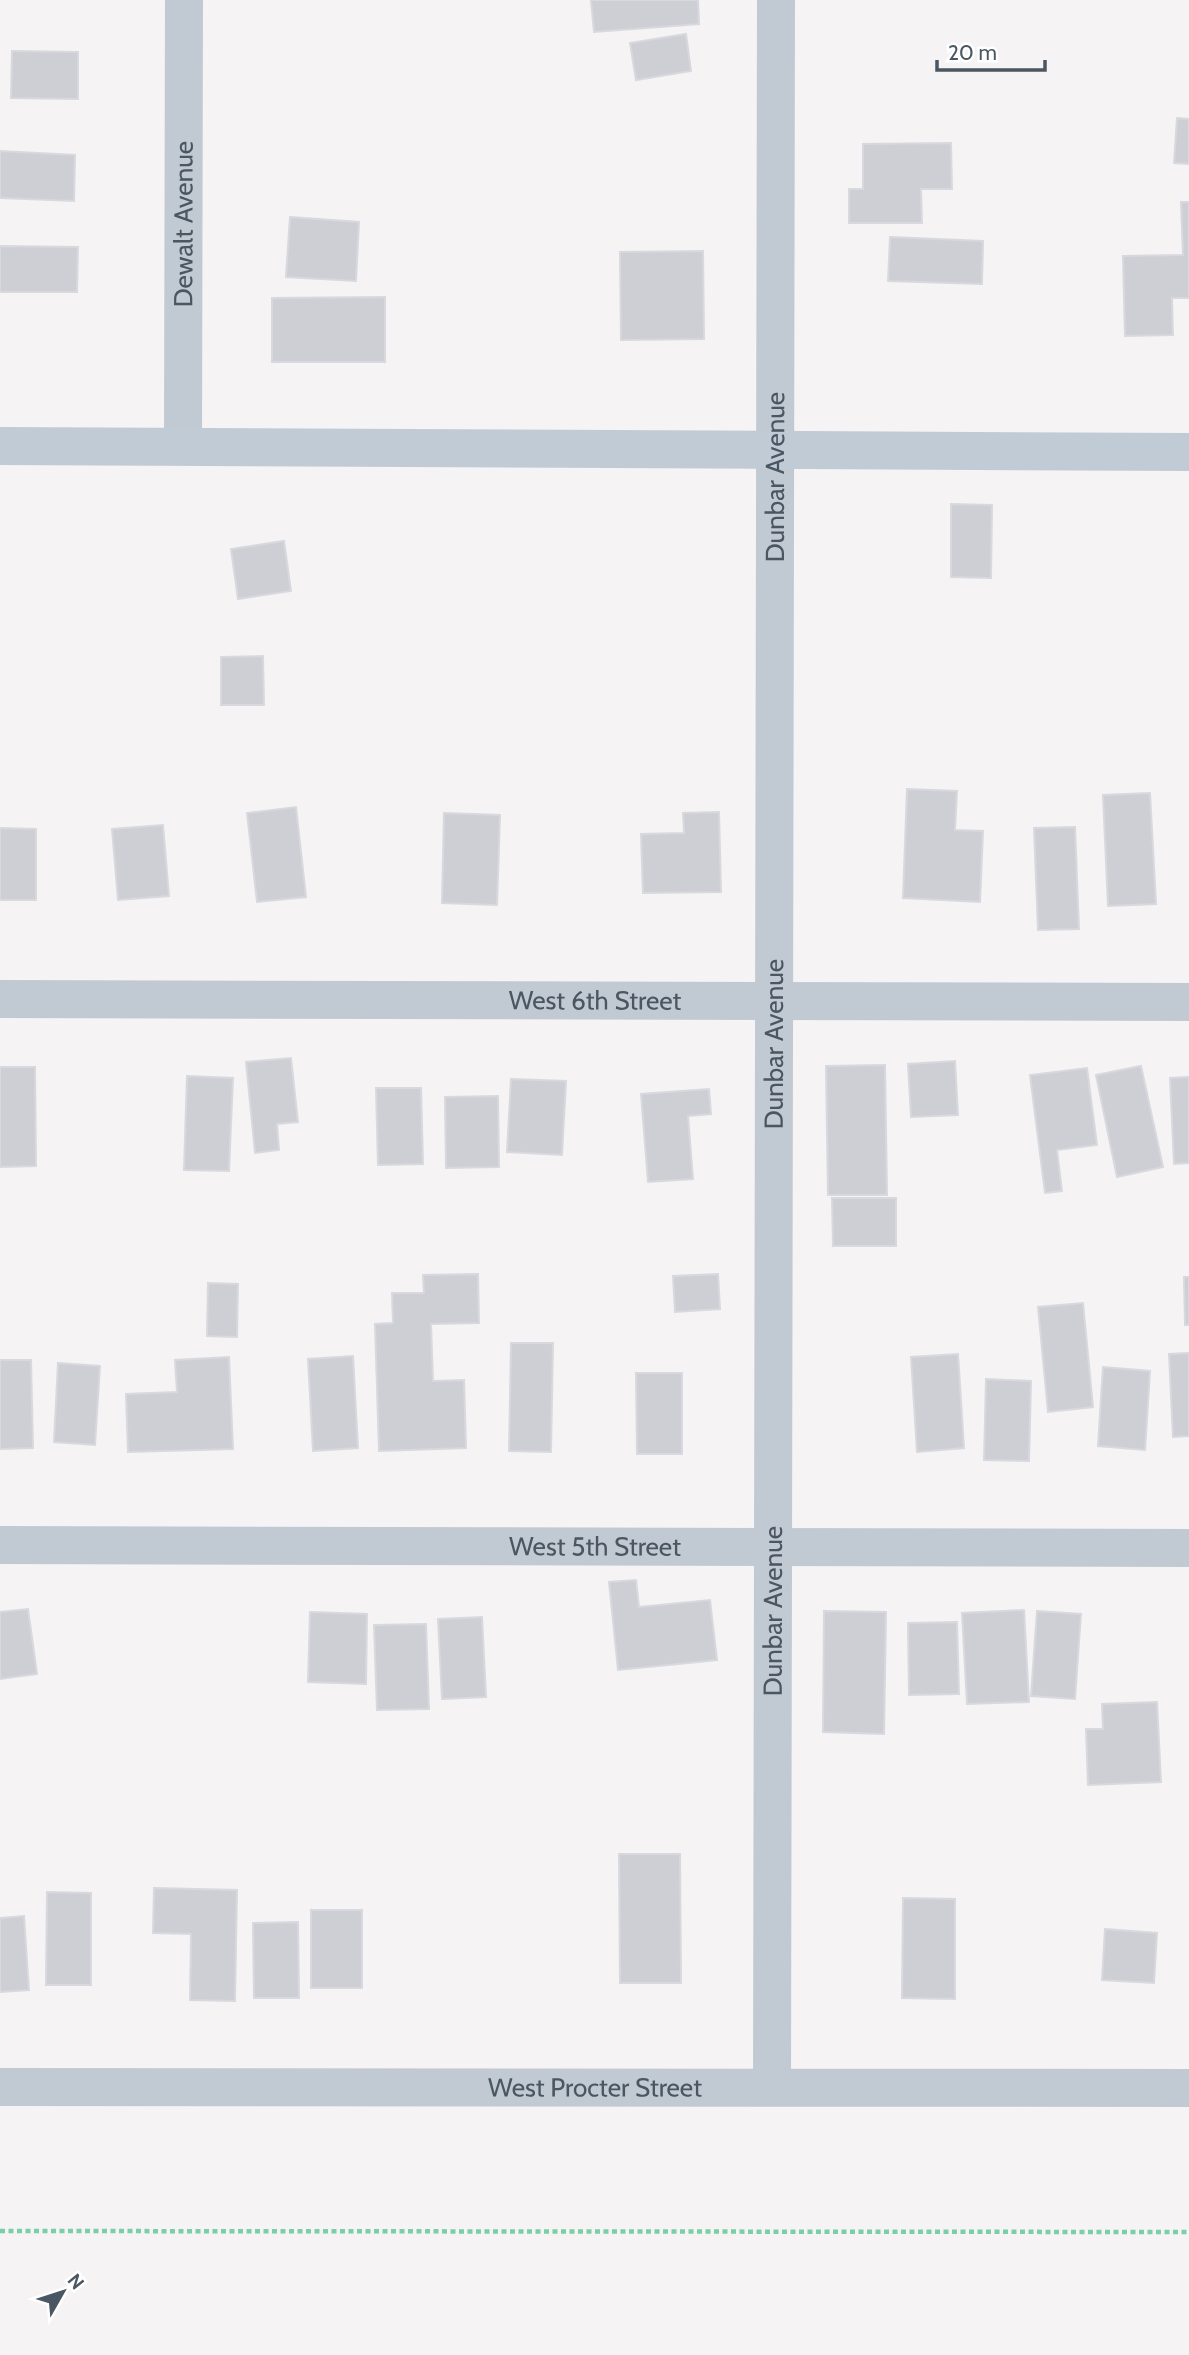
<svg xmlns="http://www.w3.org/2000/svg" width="1189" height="2355" viewBox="0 0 1189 2355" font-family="Cabin,sans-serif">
  <rect width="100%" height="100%" fill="#f5f3f3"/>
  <g fill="#cdcfd5" stroke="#d7d9de" stroke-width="2">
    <polygon points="591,0 698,0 699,24 594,32"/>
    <polygon points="686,34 691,71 636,80 630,43"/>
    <polygon points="12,51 78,52 78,99 11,98"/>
    <polygon points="1177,118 1189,119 1189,164 1174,163"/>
    <polygon points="951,143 952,189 921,189 922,223 849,223 849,189 863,189 863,144"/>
    <polygon points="0,151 75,155 74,201 0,198"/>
    <polygon points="1181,202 1189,202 1189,298 1172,298 1173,335 1125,336 1123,256 1183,255"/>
    <polygon points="290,217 359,222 356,281 286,277"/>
    <polygon points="890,237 983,241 982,284 888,281"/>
    <polygon points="0,246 78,247 77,292 0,292"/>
    <polygon points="703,251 704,339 621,340 620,252"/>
    <polygon points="385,297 385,362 272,362 272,298"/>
    <polygon points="951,504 992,505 991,578 951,577"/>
    <polygon points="284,541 291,591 238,599 231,549"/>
    <polygon points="263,656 264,705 221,705 221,657"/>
    <polygon points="907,789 957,791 955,830 983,831 980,902 903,898"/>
    <polygon points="1150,793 1156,904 1108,906 1103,795"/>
    <polygon points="296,807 306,897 257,902 247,813"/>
    <polygon points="719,812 721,892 643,893 641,834 684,833 683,813"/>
    <polygon points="444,813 500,815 497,905 442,903"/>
    <polygon points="163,825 169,896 118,900 112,829"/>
    <polygon points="1075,827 1079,929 1038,930 1034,828"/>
    <polygon points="0,828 36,829 36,900 0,900"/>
    <polygon points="291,1058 298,1122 277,1124 279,1150 255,1153 246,1062"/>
    <polygon points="955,1061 958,1115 911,1117 908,1064"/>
    <polygon points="885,1065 887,1195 828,1195 826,1066"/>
    <polygon points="1141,1066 1163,1167 1117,1177 1096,1075"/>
    <polygon points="0,1067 35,1067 36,1166 0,1167"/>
    <polygon points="1087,1068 1097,1145 1057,1150 1062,1191 1045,1193 1030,1075"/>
    <polygon points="187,1076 233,1078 229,1171 184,1170"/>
    <polygon points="1189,1077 1189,1163 1174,1164 1170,1078"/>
    <polygon points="511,1079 566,1081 562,1155 507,1152"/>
    <polygon points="376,1088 421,1088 423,1164 378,1165"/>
    <polygon points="709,1089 711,1114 688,1116 693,1179 648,1182 641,1094"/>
    <polygon points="498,1096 499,1167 446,1168 445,1097"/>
    <polygon points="832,1198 896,1198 896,1246 833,1246"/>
    <polygon points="478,1274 479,1323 431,1324 433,1381 464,1380 466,1448 379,1451 375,1324 393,1323 392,1293 424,1293 423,1275"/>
    <polygon points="718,1274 720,1309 675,1312 673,1276"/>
    <polygon points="1184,1277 1189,1277 1189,1325 1185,1325"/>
    <polygon points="208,1283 238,1284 237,1337 207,1336"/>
    <polygon points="1083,1303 1093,1407 1048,1412 1038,1307"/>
    <polygon points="511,1343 553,1343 551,1452 509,1451"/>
    <polygon points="1189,1353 1189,1436 1173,1437 1169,1354"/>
    <polygon points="958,1354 964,1448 917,1452 911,1357"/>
    <polygon points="353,1356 358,1448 313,1451 308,1359"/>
    <polygon points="229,1357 233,1449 128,1452 126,1394 177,1392 175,1360"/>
    <polygon points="0,1360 31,1360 33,1448 0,1449"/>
    <polygon points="58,1363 100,1366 95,1445 54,1442"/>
    <polygon points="1103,1367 1150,1371 1145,1450 1098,1446"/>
    <polygon points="636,1373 682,1373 682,1454 637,1454"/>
    <polygon points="986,1379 1031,1381 1029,1461 984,1460"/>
    <polygon points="636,1580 639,1607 710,1600 717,1660 618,1670 609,1582"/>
    <polygon points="28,1609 37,1674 0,1679 0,1612"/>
    <polygon points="1024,1610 1029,1702 967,1704 962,1613"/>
    <polygon points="824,1611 886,1612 884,1734 823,1732"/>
    <polygon points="1037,1611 1081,1614 1075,1699 1031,1696"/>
    <polygon points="310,1612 367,1614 366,1684 308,1682"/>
    <polygon points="482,1617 486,1697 442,1699 438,1619"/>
    <polygon points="957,1622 959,1694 909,1695 908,1623"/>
    <polygon points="426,1624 429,1709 377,1710 374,1625"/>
    <polygon points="1157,1702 1161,1782 1088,1785 1086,1729 1103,1729 1102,1704"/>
    <polygon points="619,1854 680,1854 681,1983 620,1983"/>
    <polygon points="154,1888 237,1890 235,2001 190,2000 191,1934 153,1933"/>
    <polygon points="47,1892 91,1893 91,1985 46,1985"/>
    <polygon points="903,1898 955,1899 955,1999 902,1998"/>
    <rect x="311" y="1910" width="51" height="78"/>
    <polygon points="24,1916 29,1990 0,1992 0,1918"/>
    <polygon points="298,1922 299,1998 254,1998 253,1923"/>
    <polygon points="1105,1929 1157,1933 1154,1983 1102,1980"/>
  </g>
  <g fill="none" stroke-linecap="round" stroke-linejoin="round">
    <polyline stroke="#7ad0a6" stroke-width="4.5" stroke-dasharray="5 3.5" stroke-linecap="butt" points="0,2231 1189,2232"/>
    <g stroke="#c1cad2" stroke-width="38">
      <path id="s1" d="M 183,446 L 184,0"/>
      <path id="s2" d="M 0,999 L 1189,1002"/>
      <path id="s3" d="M 0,1545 L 1189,1548"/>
      <path id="s4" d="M 0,2087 L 1189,2088"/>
      <path id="s5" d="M 772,2087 L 776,0"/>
    </g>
    <polyline stroke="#c1cbd6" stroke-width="38" points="0,446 1189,452"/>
  </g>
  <g text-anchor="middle" stroke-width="6" stroke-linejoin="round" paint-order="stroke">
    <g font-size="26" fill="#4a5661" stroke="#fff">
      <text dy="9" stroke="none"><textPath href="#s1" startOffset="222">Dewalt Avenue</textPath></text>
      <text dy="9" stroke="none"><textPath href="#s5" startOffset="1610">Dunbar Avenue</textPath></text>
      <text dy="9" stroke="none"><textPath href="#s2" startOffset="595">West 6th Street</textPath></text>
      <text dy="9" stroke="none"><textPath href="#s5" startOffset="1043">Dunbar Avenue</textPath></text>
      <text dy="9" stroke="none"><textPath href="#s3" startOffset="595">West 5th Street</textPath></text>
      <text dy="9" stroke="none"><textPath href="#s5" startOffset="476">Dunbar Avenue</textPath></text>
      <text dy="9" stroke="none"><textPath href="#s4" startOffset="595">West Procter Street</textPath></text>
    </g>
  </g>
  <g transform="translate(63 2292) rotate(51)" stroke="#ffffff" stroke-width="5" paint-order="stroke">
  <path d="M0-5L12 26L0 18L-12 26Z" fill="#4a5661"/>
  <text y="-10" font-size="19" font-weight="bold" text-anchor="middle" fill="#4a5661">N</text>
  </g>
  <path d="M937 60v10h108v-10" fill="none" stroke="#4a5661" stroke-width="3.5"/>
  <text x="948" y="60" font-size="21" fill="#4a5661" stroke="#ffffff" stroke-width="5" paint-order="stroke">20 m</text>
</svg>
